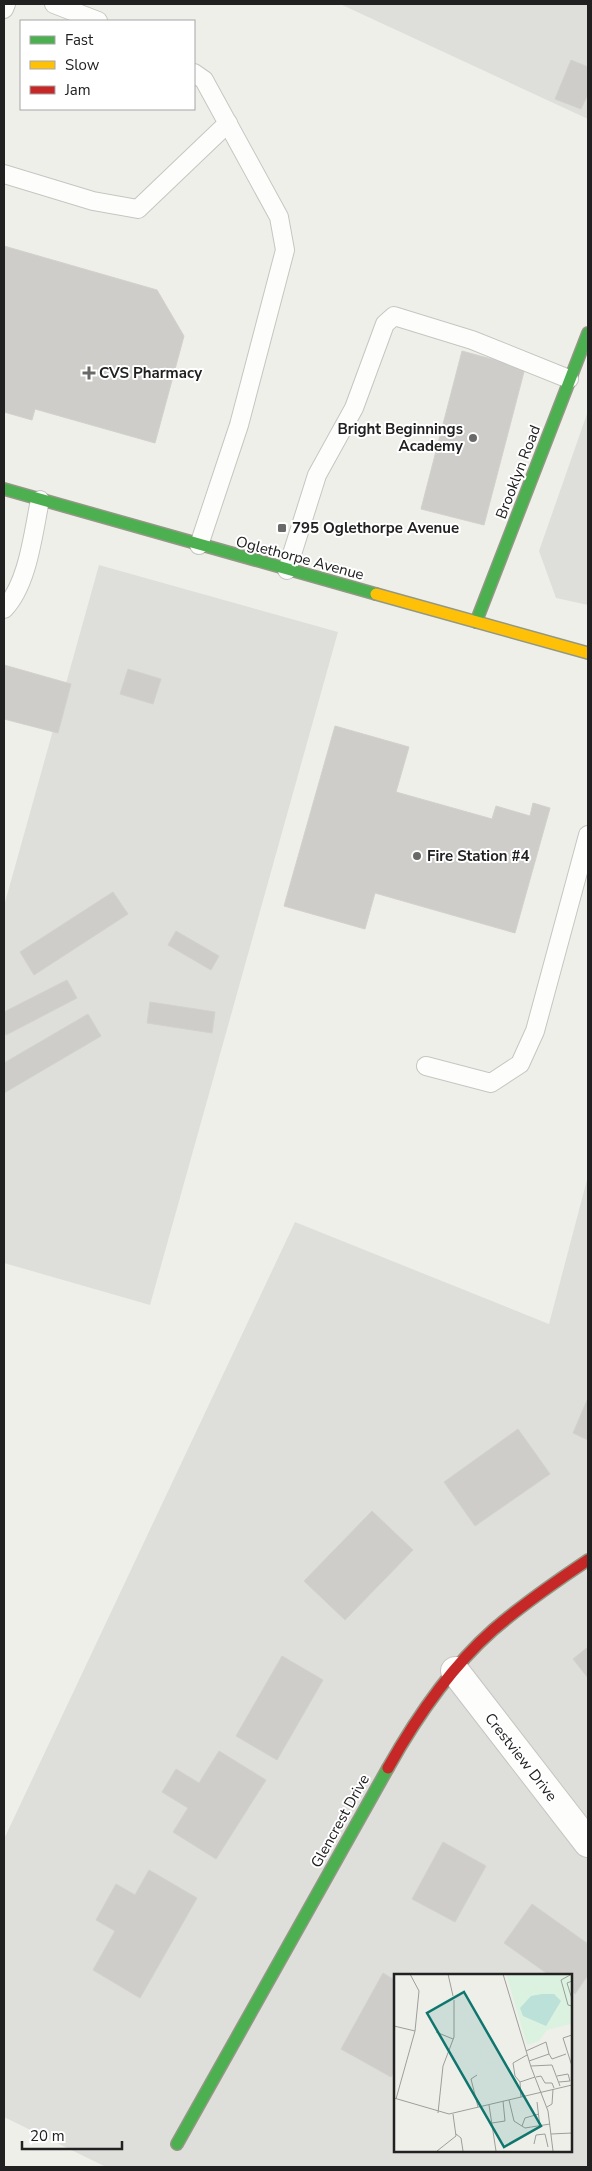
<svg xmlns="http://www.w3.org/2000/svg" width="592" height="2171" viewBox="0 0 592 2171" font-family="'Nunito Sans',sans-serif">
  <rect width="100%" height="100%" fill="#efefea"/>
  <g fill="#dededb" fill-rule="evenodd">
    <polygon points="340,4 588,4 588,119"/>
    <polygon points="588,411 588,605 556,598 539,551"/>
    <polygon points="99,565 338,632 150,1305 4,1263 4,906"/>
    <path d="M 588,1176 L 588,2167 L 106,2167 L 4,2117 L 4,1839 L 295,1222 L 549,1324 ZM 396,1975 L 571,1975 L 571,2150 L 396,2150 Z"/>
  </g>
  <g fill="#cecdca" stroke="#d2d1cc">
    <polygon points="571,60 588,67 588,94 581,109 555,99"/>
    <polygon points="4,246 157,290 184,336 155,443 35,409 32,420 4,412"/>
    <polygon points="462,351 525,368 484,525 421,509"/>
    <polygon points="4,665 71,684 58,733 4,719"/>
    <polygon points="128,669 161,679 153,704 120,694"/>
    <polygon points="335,726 409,747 396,792 492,819 496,806 530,816 533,803 550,808 515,933 375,893 365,929 284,906"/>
    <polygon points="113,892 128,914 34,975 20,952"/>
    <polygon points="176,931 219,956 211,970 168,945"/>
    <polygon points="67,980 77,998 6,1035 4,1030 4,1012"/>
    <polygon points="150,1002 215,1012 212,1033 147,1023"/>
    <polygon points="88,1014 101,1036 4,1093 4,1063"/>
    <polygon points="588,1398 588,1440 573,1433"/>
    <polygon points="518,1429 550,1474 475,1526 444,1482"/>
    <polygon points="372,1511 413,1550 345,1620 304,1581"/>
    <polygon points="588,1647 588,1678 573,1659"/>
    <polygon points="282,1656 323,1680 277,1760 236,1736"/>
    <polygon points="219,1751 266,1780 216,1859 173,1832 188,1808 162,1792 176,1769 199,1783"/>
    <polygon points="443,1842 486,1866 455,1922 412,1899"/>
    <polygon points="149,1870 197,1898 140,1998 93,1970 115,1931 96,1920 116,1884 135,1895"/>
    <polygon points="532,1904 588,1944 588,1975 575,1994 571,1990 571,1975 549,1975 504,1943"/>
    <polygon points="383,1973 396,1981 396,2069 391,2077 341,2049"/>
  </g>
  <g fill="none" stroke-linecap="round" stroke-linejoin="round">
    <defs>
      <g id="lane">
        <polyline points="54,4 98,21"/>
        <polyline points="4,9 6,4"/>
        <polyline points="194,73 204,80 279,217 285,250 239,425 199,545"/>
        <polyline points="4,174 93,201 138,209 228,123"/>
        <polyline points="287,570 317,475 354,408 385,324 394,316 472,340 569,379"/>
        <path d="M 4,609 C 28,584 33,534 40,500"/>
        <polyline points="426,1066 491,1083 520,1064 535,1031 588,835"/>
      </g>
      <polyline id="street" points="455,1671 588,1843"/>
      <g id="fast">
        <polyline points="4,489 376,594"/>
        <polyline points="476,622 588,333"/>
        <polyline points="177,2144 388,1768"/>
      </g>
      <polyline id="slow" points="376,594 588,653"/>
      <path id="jam" d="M 388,1768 C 416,1718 450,1668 493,1630 C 523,1604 555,1582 588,1560"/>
    </defs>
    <use href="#lane" stroke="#c5c5c2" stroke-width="20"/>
    <use href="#street" stroke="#c5c5c2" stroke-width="30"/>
    <use href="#fast" stroke="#929884" stroke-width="14"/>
    <use href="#slow" stroke="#929884" stroke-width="14"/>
    <use href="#jam" stroke="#929884" stroke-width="14"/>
    <use href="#lane" stroke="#fdfdfc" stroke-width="18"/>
    <use href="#street" stroke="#fdfdfc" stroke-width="28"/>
    <use href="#fast" stroke="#4caf50" stroke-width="11"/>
    <use href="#slow" stroke="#ffc107" stroke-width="11"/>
    <use href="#jam" stroke="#c62828" stroke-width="11"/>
  </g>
  <g fill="#696967" stroke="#fff" stroke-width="2">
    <path d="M86.5 365.5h5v5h5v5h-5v5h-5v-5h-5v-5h5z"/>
    <circle cx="473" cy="438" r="5"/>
    <rect x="277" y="523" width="10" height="10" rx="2.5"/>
    <circle cx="417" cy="856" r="5"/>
  </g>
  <g text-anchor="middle" stroke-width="4" stroke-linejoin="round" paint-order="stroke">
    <g font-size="15" font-weight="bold" fill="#212121" stroke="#fff" text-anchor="start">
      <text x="99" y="378">CVS Pharmacy</text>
      <text x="463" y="434" text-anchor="end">Bright Beginnings<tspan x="463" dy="17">Academy</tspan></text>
      <text x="292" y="533">795 Oglethorpe Avenue</text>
      <text x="427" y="861">Fire Station #4</text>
    </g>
    <g font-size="15" fill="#212121" stroke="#fff">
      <text transform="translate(518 472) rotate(-69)" y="5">Brooklyn Road</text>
      <text transform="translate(300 558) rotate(15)" y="5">Oglethorpe Avenue</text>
      <text transform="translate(521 1757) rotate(52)" y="5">Crestview Drive</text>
      <text transform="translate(340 1821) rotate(-61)" y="5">Glencrest Drive</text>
    </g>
  </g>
  <g transform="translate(394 1974)">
    <rect width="178" height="178" fill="#efefea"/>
    <path d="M 112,0 L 177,0 L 177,50 L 153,56 L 145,67 L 133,71 Z" fill="#dcf2e0"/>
    <path d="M 148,20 L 160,20 L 167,27 L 152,52 L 129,42 L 126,34 L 137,22 Z" fill="#bbe1d8"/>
    <path fill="none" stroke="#9d9d9a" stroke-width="1" d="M 54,0 L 59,22M 109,0 L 137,93 L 154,137 L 159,177M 178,0 L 167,6 L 174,31 L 178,32M 178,7 L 173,9 L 178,25M 0,52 L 21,57M 42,58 L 59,65M 178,61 L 169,64 L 178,92M 132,77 L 152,68 L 155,80M 135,87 L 155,80 L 158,85 L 172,80M 137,92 L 158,91 L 166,112M 83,101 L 77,105 L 84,133M 163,102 L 174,100 L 176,107 L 165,108M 142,103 L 147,102 L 151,109 L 158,109 L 160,114M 126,108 L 121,102 L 119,89 L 133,81M 127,123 L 126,108 L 141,103M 0,124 L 55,140 L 178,111M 2,125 L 21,57 L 25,17 L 16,0M 115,126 L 120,147 L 131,154 L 156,150M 143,128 L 146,153M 95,131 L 102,177M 153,133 L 158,130 L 159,115M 44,139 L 49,92 L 60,63 L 60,26M 98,149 L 111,147 L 109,127M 128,152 L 131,144 L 145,140M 62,160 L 67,164 L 69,177M 157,160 L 178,159M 140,170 L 142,161 L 151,160 L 154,173M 43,177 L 62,162 L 59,140"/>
    <path fill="#0f766e" fill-opacity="0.15" stroke="#0f766e" stroke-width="2.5" d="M 70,18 L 147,152 L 110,173 L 33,39 Z"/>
    <rect width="178" height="178" fill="none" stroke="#212121" stroke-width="2.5"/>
  </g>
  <rect width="592" height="2171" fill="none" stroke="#212121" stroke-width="10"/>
  <rect x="20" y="20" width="175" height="90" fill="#ffffff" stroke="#a6a6a6"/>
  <rect x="30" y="36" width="25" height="8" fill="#4caf50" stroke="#a6a6a6"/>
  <text x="65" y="45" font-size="15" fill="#212121">Fast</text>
  <rect x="30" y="61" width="25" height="8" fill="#ffc107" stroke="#a6a6a6"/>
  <text x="65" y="70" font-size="15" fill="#212121">Slow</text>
  <rect x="30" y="86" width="25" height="8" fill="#c62828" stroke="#a6a6a6"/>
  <text x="65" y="95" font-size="15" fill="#212121">Jam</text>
  <path d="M22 2141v8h100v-8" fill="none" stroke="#212121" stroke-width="2.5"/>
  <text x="30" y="2141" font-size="15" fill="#212121" stroke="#ffffff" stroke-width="4" paint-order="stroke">20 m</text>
</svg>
